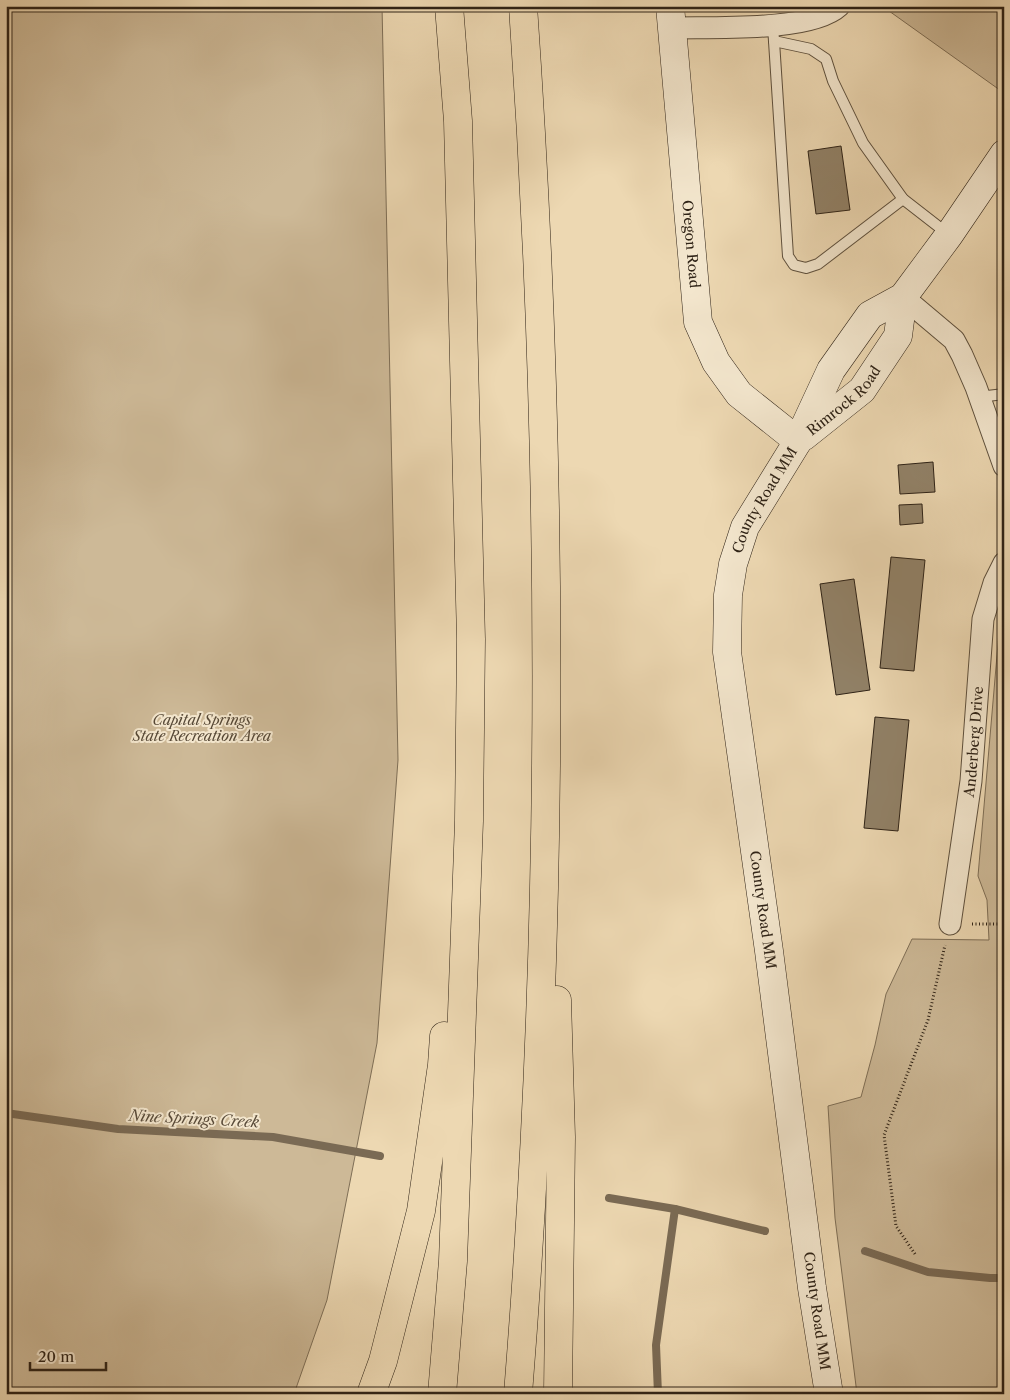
<svg xmlns="http://www.w3.org/2000/svg" width="1010" height="1400" viewBox="0 0 1010 1400" font-family="'Libre Caslon Text',serif">
  <rect width="100%" height="100%" fill="#edd8b2"/>
  <filter id="stains"><feTurbulence type="fractalNoise" baseFrequency=".004" numOctaves="4"/><feColorMatrix values="0 0 0 0 .2 0 0 0 0 .09 0 0 0 0 .02 0 0 0 .5 -.17"/></filter>
  <radialGradient id="worn" r=".72"><stop offset=".6" stop-color="#630" stop-opacity="0"/><stop offset="1" stop-color="#630" stop-opacity=".3"/></radialGradient>
  <g fill="#cdb997" stroke="#7e6e56">
    <polygon points="6,6 382,6 398,760 377,1043 327,1300 294,1394 6,1394"/>
    <polygon points="882,6 1004,6 1004,93"/>
    <polygon points="1004,611 1004,1394 857,1394 835,1218 828,1106 861,1097 875,1045 886,994 912,939 989,940 987,900 978,876 999,632"/>
  </g>
  <g fill="none" stroke-linecap="round" stroke-linejoin="round">
    <g stroke="#7a6a54" stroke-width="8">
      <polyline points="6,1113 118,1129 273,1137 380,1156"/>
      <polyline points="609,1198 675,1209 765,1231"/>
      <polyline points="865,1251 928,1272 990,1278 1004,1278"/>
      <polyline points="658,1394 656,1345 675,1209"/>
    </g>
  </g>
  <g fill="#918167" stroke="#2e2216">
    <polygon points="841,146 850,210 816,214 808,151"/>
    <polygon points="933,462 935,492 900,494 898,465"/>
    <polygon points="922,504 923,523 900,525 899,505"/>
    <polygon points="891,557 925,560 914,671 880,668"/>
    <polygon points="854,579 870,690 836,695 820,584"/>
    <polygon points="875,717 909,720 898,831 864,828"/>
  </g>
  <g fill="none" stroke-linecap="round" stroke-linejoin="round">
    <defs>
      <g id="lane">
        <polyline points="773,26 788,256 794,265 806,268 818,264 903,199"/>
        <polyline points="774,41 811,49 826,59 833,81 863,143 903,199 948,234"/>
        <polyline points="979,397 1004,394"/>
      </g>
      <g id="street">
        <path d="M 673,28 C 712,27 811,32 839,6"/>
        <polyline points="903,297 954,340 962,355 976,387 1004,466"/>
        <path id="s1" d="M 950,924 L 971,781 L 983,619 L 994,583 L 1004,563"/>
      </g>
      <g id="secondary">
        <path id="s2" d="M 670,6 L 698,322 L 716,362 L 739,394 L 798,441"/>
        <path id="s3" d="M 803,437 L 862,390 L 898,336 L 903,297"/>
        <path id="s4" d="M 829,1394 L 812,1288 L 769,951 L 727,652 L 728,595 L 733,564 L 745,527 L 798,441 L 831,370 L 870,315 L 903,297 L 949,235 L 1004,154"/>
      </g>
      <g id="highway">
        <polyline points="557,1000 561,1137 558,1394"/>
        <polyline points="371,1394 383,1361 421,1211 442,1065 444,1036"/>
        <polyline points="442,1394 453,1261 469,821 471,639 458,121 449,6"/>
        <path d="M 518,1394 C 555,933 555,468 523,6"/>
      </g>
    </defs>
    <use href="#lane" stroke="#5e503d" stroke-width="12"/>
    <use href="#street" stroke="#5e503d" stroke-width="23"/>
    <use href="#secondary" stroke="#2e2216" stroke-width="29"/>
    <use href="#highway" stroke="#2e2216" stroke-width="29"/>
    <g stroke="#2e2216" stroke-width="3" stroke-dasharray="1 2.5" stroke-linecap="butt">
      <polyline points="972,924 1004,924"/>
      <polyline points="915,1254 896,1226 884,1135 928,1020 945,945"/>
    </g>
    <use href="#lane" stroke="#f3e6cd" stroke-width="10"/>
    <use href="#street" stroke="#f3e6cd" stroke-width="21"/>
    <use href="#secondary" stroke="#f3e6cd" stroke-width="28"/>
    <use href="#highway" stroke="#edd8b2" stroke-width="28"/>
  </g>
  <g text-anchor="middle" stroke-width="4" stroke-linejoin="round" paint-order="stroke">
    <g font-size="14" fill="#2e2216" stroke="#f3e6cd">
      <text dy="5" stroke="none"><textPath href="#s2" startOffset="239">Oregon Road</textPath></text>
      <text dy="5" stroke="none"><textPath href="#s3" startOffset="55">Rimrock Road</textPath></text>
      <text dy="5" stroke="none"><textPath href="#s4" startOffset="909">County Road MM</textPath></text>
      <text dy="5" stroke="none"><textPath href="#s1" startOffset="184">Anderberg Drive</textPath></text>
      <text transform="translate(763 910) rotate(82)" y="5">County Road MM</text>
      <text transform="translate(817 1311) rotate(82)" y="5">County Road MM</text>
    </g>
    <g font-size="14" font-style="italic" fill="#564836" stroke="#f3e6cd">
      <text x="202" y="725">Capital Springs<tspan x="202" dy="16">State Recreation Area</tspan></text>
    </g>
    <g font-size="15" font-style="italic" fill="#5a4c3a" stroke="#f3e6cd">
      <text transform="translate(194 1119) rotate(3)" y="5">Nine Springs Creek</text>
    </g>
  </g>
  <rect width="1010" height="1400" fill="none" stroke="#edd8b2" stroke-width="25"/>
  <rect x="8" y="8" width="995" height="1385" fill="none" stroke="#2e2216" stroke-width="2.5"/>
  <rect x="12" y="12" width="985" height="1375" fill="none" stroke="#2e2216"/>
  <path d="M30 1362v8h76v-8" fill="none" stroke="#2e2216" stroke-width="2.5"/>
  <text x="38" y="1362" font-size="15" fill="#2e2216" stroke="#f3e6cd" stroke-width="4" paint-order="stroke">20 m</text>
  <rect width="100%" height="100%" filter="url(#stains)"/>
  <rect width="100%" height="100%" fill="url(#worn)"/>
</svg>
